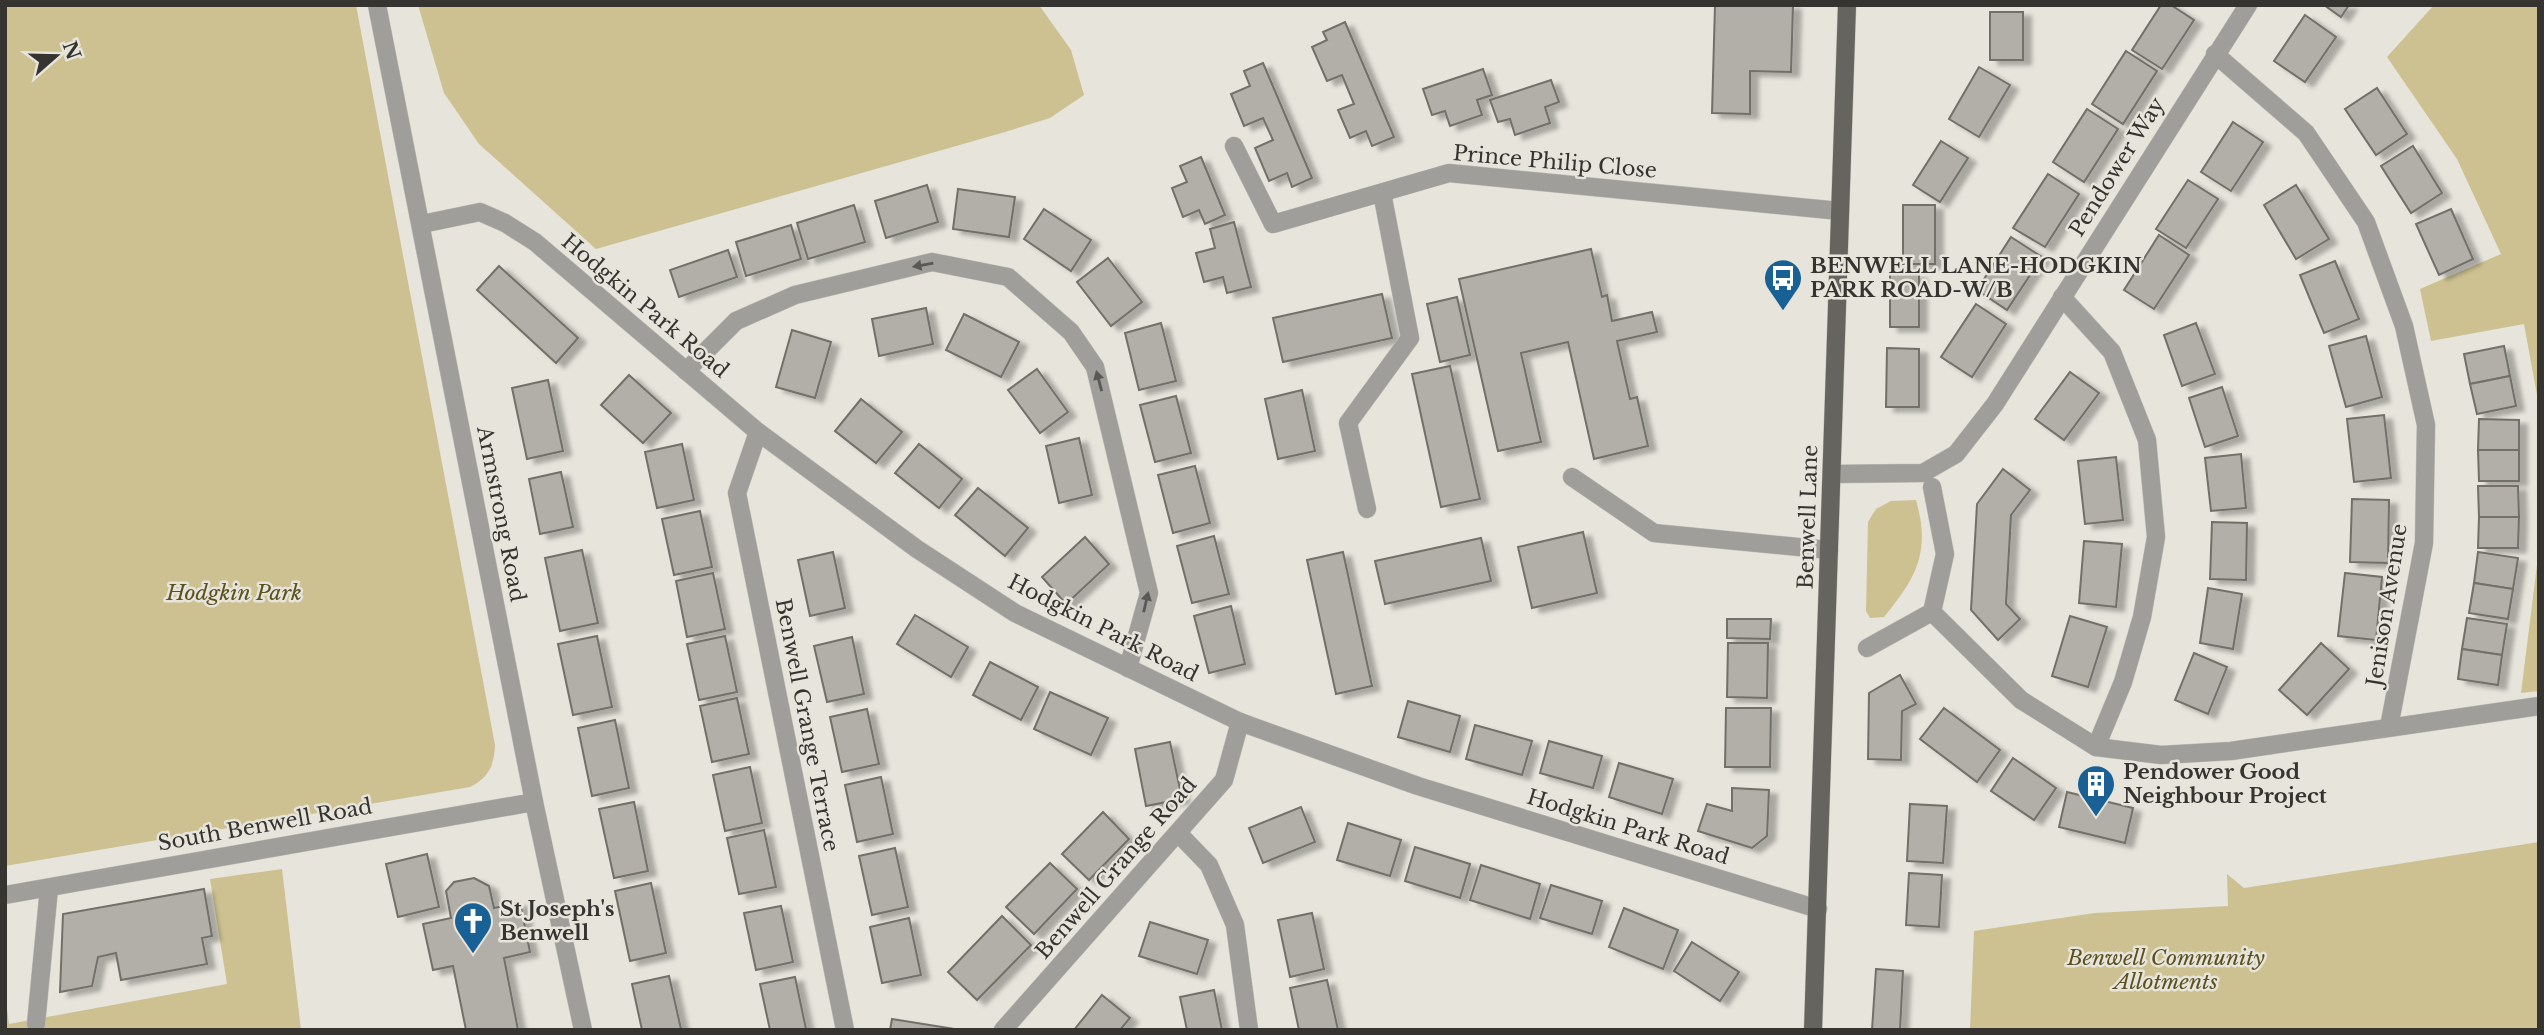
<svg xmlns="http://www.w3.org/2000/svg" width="2544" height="1035" viewBox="0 0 2544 1035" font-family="'Libre Baskerville',serif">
  <defs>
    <filter id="shadow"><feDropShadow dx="8" dy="4.5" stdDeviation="2" flood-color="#0004"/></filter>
  </defs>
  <rect width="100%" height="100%" fill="#e6e4db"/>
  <g fill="#cdc191">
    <path d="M 5,5 L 356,5 L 495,745 C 494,766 489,777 470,787 L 5,866 Z"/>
    <polygon points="418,5 1039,5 1071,50 1084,95 1050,118 1005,132 596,249 479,144 444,93"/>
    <polygon points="2434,5 2539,5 2539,406 2524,324 2431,341 2420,289 2501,254 2457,159 2387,57"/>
    <path d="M 1916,500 C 1931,553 1916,577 1884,617 L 1870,618 L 1866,611 L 1868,522 L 1876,509 L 1891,501 Z"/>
    <polygon points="2539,549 2539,691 2521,693"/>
    <polygon points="2539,842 2539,1030 1970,1030 1974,931 2095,913 2228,906 2227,874 2244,888"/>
    <polygon points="282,869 301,1030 5,1030 5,993 9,1024 227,984 210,879"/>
  </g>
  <g fill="#b1afa7" stroke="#727069" stroke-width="2" filter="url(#shadow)">
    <polygon points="1715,5 1793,5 1791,72 1750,71 1750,114 1712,113"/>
    <polygon points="2161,5 2171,5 2194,20 2162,69 2132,50"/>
    <polygon points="2324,5 2349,5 2341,17"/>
    <rect x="1990" y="12" width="33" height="48"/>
    <polygon points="2305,15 2336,37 2305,82 2274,61"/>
    <polygon points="1345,22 1394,137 1372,146 1366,131 1350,138 1338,110 1354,104 1342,75 1327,81 1312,47 1327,40 1323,32"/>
    <polygon points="2126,51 2157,71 2123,124 2092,104"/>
    <polygon points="1263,63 1312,178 1292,187 1287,173 1269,181 1255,148 1273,140 1263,118 1244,126 1231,94 1250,86 1244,71"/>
    <polygon points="1979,67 2010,85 1979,137 1949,119"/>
    <polygon points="1483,69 1492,95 1477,100 1482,115 1450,126 1445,111 1432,115 1423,89"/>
    <polygon points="1551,80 1559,102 1545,107 1550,123 1515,135 1510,119 1498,122 1490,100"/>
    <polygon points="2377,88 2407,134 2376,155 2345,109"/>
    <polygon points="2087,109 2118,129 2084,182 2053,162"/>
    <polygon points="2233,122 2263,142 2231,191 2201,172"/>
    <polygon points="1941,141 1968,158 1940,202 1913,185"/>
    <polygon points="2413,146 2442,193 2411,213 2381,166"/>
    <polygon points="1201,157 1225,215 1205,224 1199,210 1183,217 1172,188 1187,182 1180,166"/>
    <polygon points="2048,174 2079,194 2045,247 2013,228"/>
    <polygon points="2188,180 2218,199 2186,248 2156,229"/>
    <polygon points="927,185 938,222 886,238 875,201"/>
    <polygon points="2296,185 2329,239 2296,259 2264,205"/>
    <polygon points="958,189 1015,197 1009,237 953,229"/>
    <polygon points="854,205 865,242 808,259 797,223"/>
    <rect x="1903" y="205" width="32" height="59"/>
    <polygon points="1044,209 1091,240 1071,271 1024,239"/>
    <polygon points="2451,209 2473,259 2439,275 2416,224"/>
    <polygon points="1234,222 1251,287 1227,293 1223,277 1204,282 1196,253 1215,248 1210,229"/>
    <polygon points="791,225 801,259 746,276 736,242"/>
    <polygon points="2159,235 2189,255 2154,309 2124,290"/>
    <polygon points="2011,237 2042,257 2007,310 1977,290"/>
    <polygon points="1591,249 1602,297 1607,295 1612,321 1652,312 1657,332 1617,341 1630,399 1637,397 1648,446 1594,459 1568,342 1521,353 1541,442 1498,451 1459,279"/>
    <polygon points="728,250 737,277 679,297 670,270"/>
    <polygon points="1108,258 1142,302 1111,326 1077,282"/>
    <polygon points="2335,261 2359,319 2324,333 2300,275"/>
    <polygon points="499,266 578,338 556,363 477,290"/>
    <rect x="1890" y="274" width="29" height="53"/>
    <polygon points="1382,294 1392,338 1283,362 1273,318"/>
    <polygon points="1457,297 1470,355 1440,362 1427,304"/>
    <polygon points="1976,304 2006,324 1972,377 1941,357"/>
    <polygon points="926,308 933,344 879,356 872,319"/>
    <polygon points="964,314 1019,342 1001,377 946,350"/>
    <polygon points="1161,323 1176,381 1139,390 1125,333"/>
    <polygon points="2196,323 2215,374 2182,386 2164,335"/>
    <polygon points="792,330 831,342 815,398 776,387"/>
    <polygon points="2366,336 2382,397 2346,407 2329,346"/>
    <polygon points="2504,346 2510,376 2470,384 2464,354"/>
    <polygon points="1887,348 1919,349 1919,407 1886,407"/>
    <polygon points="1450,366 1480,499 1441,507 1412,374"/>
    <polygon points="1037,369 1068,412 1040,433 1008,390"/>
    <polygon points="2070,372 2099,393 2064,440 2035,419"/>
    <polygon points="629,375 671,413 643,443 601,405"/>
    <polygon points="2510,376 2516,406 2477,414 2470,384"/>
    <polygon points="548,380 563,451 527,459 512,388"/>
    <polygon points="2222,387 2238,436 2205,447 2189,398"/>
    <polygon points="1302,390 1315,451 1278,459 1265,399"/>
    <polygon points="1176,396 1191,453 1155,462 1140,405"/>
    <polygon points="861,399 902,432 876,463 835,431"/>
    <polygon points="2384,415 2391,478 2354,482 2347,419"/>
    <polygon points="2479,419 2519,420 2519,450 2478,450"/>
    <polygon points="1079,438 1092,495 1059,503 1046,446"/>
    <polygon points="682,444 694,500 657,508 645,452"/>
    <polygon points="919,444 962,479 939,508 895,473"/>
    <polygon points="2478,450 2519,450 2519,481 2479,481"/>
    <polygon points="2241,454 2246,508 2211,511 2205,458"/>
    <polygon points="2116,457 2123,520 2085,524 2078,461"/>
    <polygon points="1195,466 1210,523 1173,533 1158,475"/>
    <polygon points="2003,469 2030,490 2011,515 2006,604 2020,619 1998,640 1971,610 1977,504"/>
    <polygon points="561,472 573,527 540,534 529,479"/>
    <polygon points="2478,486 2518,486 2519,517 2479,517"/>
    <polygon points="978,488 1028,528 1005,556 955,515"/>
    <polygon points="2352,499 2389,500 2388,563 2350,562"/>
    <polygon points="700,511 712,567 674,575 662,519"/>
    <polygon points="2479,517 2519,517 2518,548 2478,548"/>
    <polygon points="2212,522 2247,523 2246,580 2210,579"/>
    <polygon points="1583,532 1597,593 1532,608 1518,547"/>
    <polygon points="1214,536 1229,594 1192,603 1177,546"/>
    <polygon points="1085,537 1109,564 1066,604 1042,577"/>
    <polygon points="1481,538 1491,581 1385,604 1375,561"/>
    <polygon points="2084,541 2122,544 2116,607 2079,603"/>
    <polygon points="582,550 598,623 560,631 545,558"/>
    <polygon points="833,552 845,608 810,616 798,560"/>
    <polygon points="1343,552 1372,686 1336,694 1307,560"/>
    <polygon points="2478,552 2518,558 2513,589 2474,583"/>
    <polygon points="713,573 725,629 687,637 676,581"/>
    <polygon points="2345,573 2382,577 2376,640 2338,636"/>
    <polygon points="2474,583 2513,589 2508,619 2469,613"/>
    <polygon points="2208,588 2242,594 2233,649 2200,643"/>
    <polygon points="1231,606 1245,664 1209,673 1194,616"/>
    <polygon points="915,615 968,647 951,677 897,644"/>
    <polygon points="2070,616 2107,627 2088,687 2052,676"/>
    <polygon points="2467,618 2507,624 2502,655 2462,649"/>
    <polygon points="1727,619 1771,619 1770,639 1727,638"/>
    <polygon points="597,636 612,707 573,715 558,644"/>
    <polygon points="725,636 737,692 699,700 687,644"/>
    <polygon points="852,637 864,694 827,702 814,646"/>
    <polygon points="1728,643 1768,643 1767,698 1727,697"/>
    <polygon points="2321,643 2349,669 2307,715 2279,690"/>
    <polygon points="2462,649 2502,655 2498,685 2458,679"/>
    <polygon points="2194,653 2227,667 2208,714 2175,700"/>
    <polygon points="990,662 1038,687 1021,720 973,695"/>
    <polygon points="1900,675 1916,704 1902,711 1901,760 1868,759 1869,693"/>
    <polygon points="1050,692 1108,718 1091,755 1034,729"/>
    <polygon points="737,698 749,754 712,762 700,706"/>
    <polygon points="1408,701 1460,716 1450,752 1398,737"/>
    <polygon points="1726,708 1771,708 1770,767 1725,767"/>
    <polygon points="1944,708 2000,750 1977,782 1920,739"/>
    <polygon points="867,709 879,764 842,772 830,717"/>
    <polygon points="615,720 629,788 592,796 578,728"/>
    <polygon points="1475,725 1532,741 1522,775 1466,759"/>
    <polygon points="1549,741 1602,756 1593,788 1540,773"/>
    <polygon points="1170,742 1182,799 1146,806 1135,749"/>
    <polygon points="2013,758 2056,788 2034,820 1991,791"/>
    <polygon points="1619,763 1673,779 1662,814 1609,797"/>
    <polygon points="750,767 762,823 725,831 713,775"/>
    <polygon points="881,777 893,834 857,842 845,785"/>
    <polygon points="1732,788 1769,790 1767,836 1752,848 1698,831 1707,804 1732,811"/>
    <polygon points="2067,792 2133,808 2125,843 2059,827"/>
    <polygon points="634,802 648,871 614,878 599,809"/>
    <polygon points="1910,804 1947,806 1943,863 1907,861"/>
    <polygon points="1301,807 1315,842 1263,863 1249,828"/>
    <polygon points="1103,812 1129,839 1089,880 1062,854"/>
    <polygon points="1348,823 1401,840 1390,876 1337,860"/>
    <polygon points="764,830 776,887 739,894 727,838"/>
    <polygon points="1415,847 1470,864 1460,898 1405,881"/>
    <polygon points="895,848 908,907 872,915 859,856"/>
    <polygon points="427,854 439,907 398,917 386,864"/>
    <polygon points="1050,863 1077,889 1034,934 1006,907"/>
    <polygon points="1481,865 1540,884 1530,919 1470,900"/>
    <polygon points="1909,873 1942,875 1939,927 1906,925"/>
    <polygon points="474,878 489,886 494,908 520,902 530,952 504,958 518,1030 466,1030 453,966 433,970 423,924 451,918 446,891 454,882"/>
    <polygon points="651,883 666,953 630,961 615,891"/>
    <polygon points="1551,885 1602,901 1592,934 1540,918"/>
    <polygon points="204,889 212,936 202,938 207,964 121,980 116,953 98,957 92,986 60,992 63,914"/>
    <polygon points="781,906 793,962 756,970 744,913"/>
    <polygon points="1624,908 1678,930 1663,969 1609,947"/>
    <polygon points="1312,913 1324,969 1290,977 1278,920"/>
    <polygon points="1002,916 1031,945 977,1000 948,972"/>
    <polygon points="909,918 921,975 882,983 870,927"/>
    <polygon points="1150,922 1208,940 1197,974 1139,956"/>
    <polygon points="1692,942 1739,972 1720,1001 1674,971"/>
    <polygon points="1876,969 1903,971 1900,1030 1872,1030"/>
    <polygon points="669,976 681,1029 642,1030 632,984"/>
    <polygon points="795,977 806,1029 770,1030 760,984"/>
    <polygon points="1327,980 1338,1030 1299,1030 1290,988"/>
    <polygon points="1214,990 1222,1030 1187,1030 1180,997"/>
    <polygon points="1102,995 1130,1018 1120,1030 1074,1030"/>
    <polygon points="892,1019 955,1029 955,1030 890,1030"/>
  </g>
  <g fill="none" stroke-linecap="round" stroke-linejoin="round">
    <defs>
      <g id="minor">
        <polyline points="377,5 534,802 583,1030"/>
        <polyline points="2215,54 2306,133 2366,222 2404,326 2426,425 2424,543 2389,727"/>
        <polyline points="1234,146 1273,224 1449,173 1840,211"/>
        <polyline points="422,224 480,212 505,223 535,242 758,432 917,549 1015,613 1240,722 1418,786 1818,909"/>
        <polyline points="2062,297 2112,352 2147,440 2156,537 2142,617 2123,682 2096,747"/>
        <polyline points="686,371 736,321 795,295 932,262 1008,277 1071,332 1095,367 1149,593 1128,668"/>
        <polyline points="758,432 737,493 845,1030"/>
        <polyline points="1832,474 1923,473 1956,454 1995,404 2248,5"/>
        <polyline points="1572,477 1654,533 1829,550"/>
        <polyline points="1367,509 1348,423 1410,338 1382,193"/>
        <polyline points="1932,612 2021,700 2096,747 2161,755 2231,751 2539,706"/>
        <polyline points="1867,648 1932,612 1945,554 1932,487"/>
        <polyline points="1179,834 1209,865 1235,925 1249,1030"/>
        <polyline points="5,895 534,802"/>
        <polyline points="36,1024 49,888"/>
        <polyline points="1003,1030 1224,780 1240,722"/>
      </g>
      <polyline id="major" points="1813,1030 1847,5"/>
    </defs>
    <use href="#minor" stroke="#c3c1b9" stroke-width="19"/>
    <use href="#major" stroke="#c3c1b9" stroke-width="19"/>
    <use href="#minor" stroke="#9f9e9a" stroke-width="18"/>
    <use href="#major" stroke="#66645e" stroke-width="18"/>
  </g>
  <defs><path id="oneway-solid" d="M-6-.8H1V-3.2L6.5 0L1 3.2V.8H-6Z" transform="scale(1.75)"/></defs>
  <g fill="#5a5955">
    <use href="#oneway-solid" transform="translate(923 265) rotate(170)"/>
    <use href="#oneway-solid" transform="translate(1099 381) rotate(-105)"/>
    <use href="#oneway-solid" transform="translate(1146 602) rotate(-77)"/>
  </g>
  <defs>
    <symbol id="bus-pin" viewBox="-11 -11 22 30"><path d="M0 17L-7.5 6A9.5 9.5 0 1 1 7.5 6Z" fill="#196195" stroke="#e6e4db"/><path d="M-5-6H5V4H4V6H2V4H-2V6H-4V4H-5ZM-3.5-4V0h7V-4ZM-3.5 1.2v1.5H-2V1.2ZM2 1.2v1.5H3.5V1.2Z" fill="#fff"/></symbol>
    <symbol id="building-pin" viewBox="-11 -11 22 30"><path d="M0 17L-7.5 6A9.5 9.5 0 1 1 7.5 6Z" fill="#196195" stroke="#e6e4db"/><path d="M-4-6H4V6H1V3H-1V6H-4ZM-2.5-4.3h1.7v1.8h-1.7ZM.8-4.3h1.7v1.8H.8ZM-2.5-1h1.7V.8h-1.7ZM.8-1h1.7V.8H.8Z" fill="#fff"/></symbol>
    <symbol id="church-pin" viewBox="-11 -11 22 30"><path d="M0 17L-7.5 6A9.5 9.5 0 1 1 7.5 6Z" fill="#196195" stroke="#e6e4db"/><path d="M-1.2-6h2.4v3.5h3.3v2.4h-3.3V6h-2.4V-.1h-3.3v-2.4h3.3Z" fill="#fff"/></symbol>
  </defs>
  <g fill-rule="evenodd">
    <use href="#bus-pin" x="1761" y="256" width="44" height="60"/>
    <use href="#building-pin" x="2074" y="762" width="44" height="60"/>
    <use href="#church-pin" x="451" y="899" width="44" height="60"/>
  </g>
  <g text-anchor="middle" stroke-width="5" stroke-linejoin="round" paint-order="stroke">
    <g font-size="21" fill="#353430" stroke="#e6e4db">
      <text transform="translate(1555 162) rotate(5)" y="7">Prince Philip Close</text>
      <text transform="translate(2117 167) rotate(-58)" y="7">Pendower Way</text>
      <text transform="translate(645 306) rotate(40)" y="7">Hodgkin Park Road</text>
      <text transform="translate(501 514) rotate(79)" y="7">Armstrong Road</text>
      <text transform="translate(1808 517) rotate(-88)" y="7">Benwell Lane</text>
      <text transform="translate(2387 605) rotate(-81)" y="7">Jenison Avenue</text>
      <text transform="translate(1103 628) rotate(27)" y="7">Hodgkin Park Road</text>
      <text transform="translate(807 725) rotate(79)" y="7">Benwell Grange Terrace</text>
      <text transform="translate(265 825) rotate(-10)" y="7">South Benwell Road</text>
      <text transform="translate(1628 827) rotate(17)" y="7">Hodgkin Park Road</text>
      <text transform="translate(1116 868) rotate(-49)" y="7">Benwell Grange Road</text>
    </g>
    <g font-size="21" font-weight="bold" fill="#353430" stroke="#e6e4db" text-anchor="start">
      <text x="1810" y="273">BENWELL LANE-HODGKIN<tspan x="1810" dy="24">PARK ROAD-W/B</tspan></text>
      <text x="2123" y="779">Pendower Good<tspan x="2123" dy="24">Neighbour Project</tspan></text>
      <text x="500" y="916">St Joseph's<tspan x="500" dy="24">Benwell</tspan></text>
    </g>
    <g font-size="21" font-style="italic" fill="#5c501e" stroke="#e6e4db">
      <text x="234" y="600">Hodgkin Park</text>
      <text x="2166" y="965">Benwell Community<tspan x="2166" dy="24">Allotments</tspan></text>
    </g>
  </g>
  <rect width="2544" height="1035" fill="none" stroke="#353430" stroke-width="14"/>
  <g transform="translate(56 56) rotate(70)" stroke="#e6e4db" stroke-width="5" paint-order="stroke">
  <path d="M0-5L12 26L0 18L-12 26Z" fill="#353430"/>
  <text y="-10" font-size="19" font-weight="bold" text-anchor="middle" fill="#353430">N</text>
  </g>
</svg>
